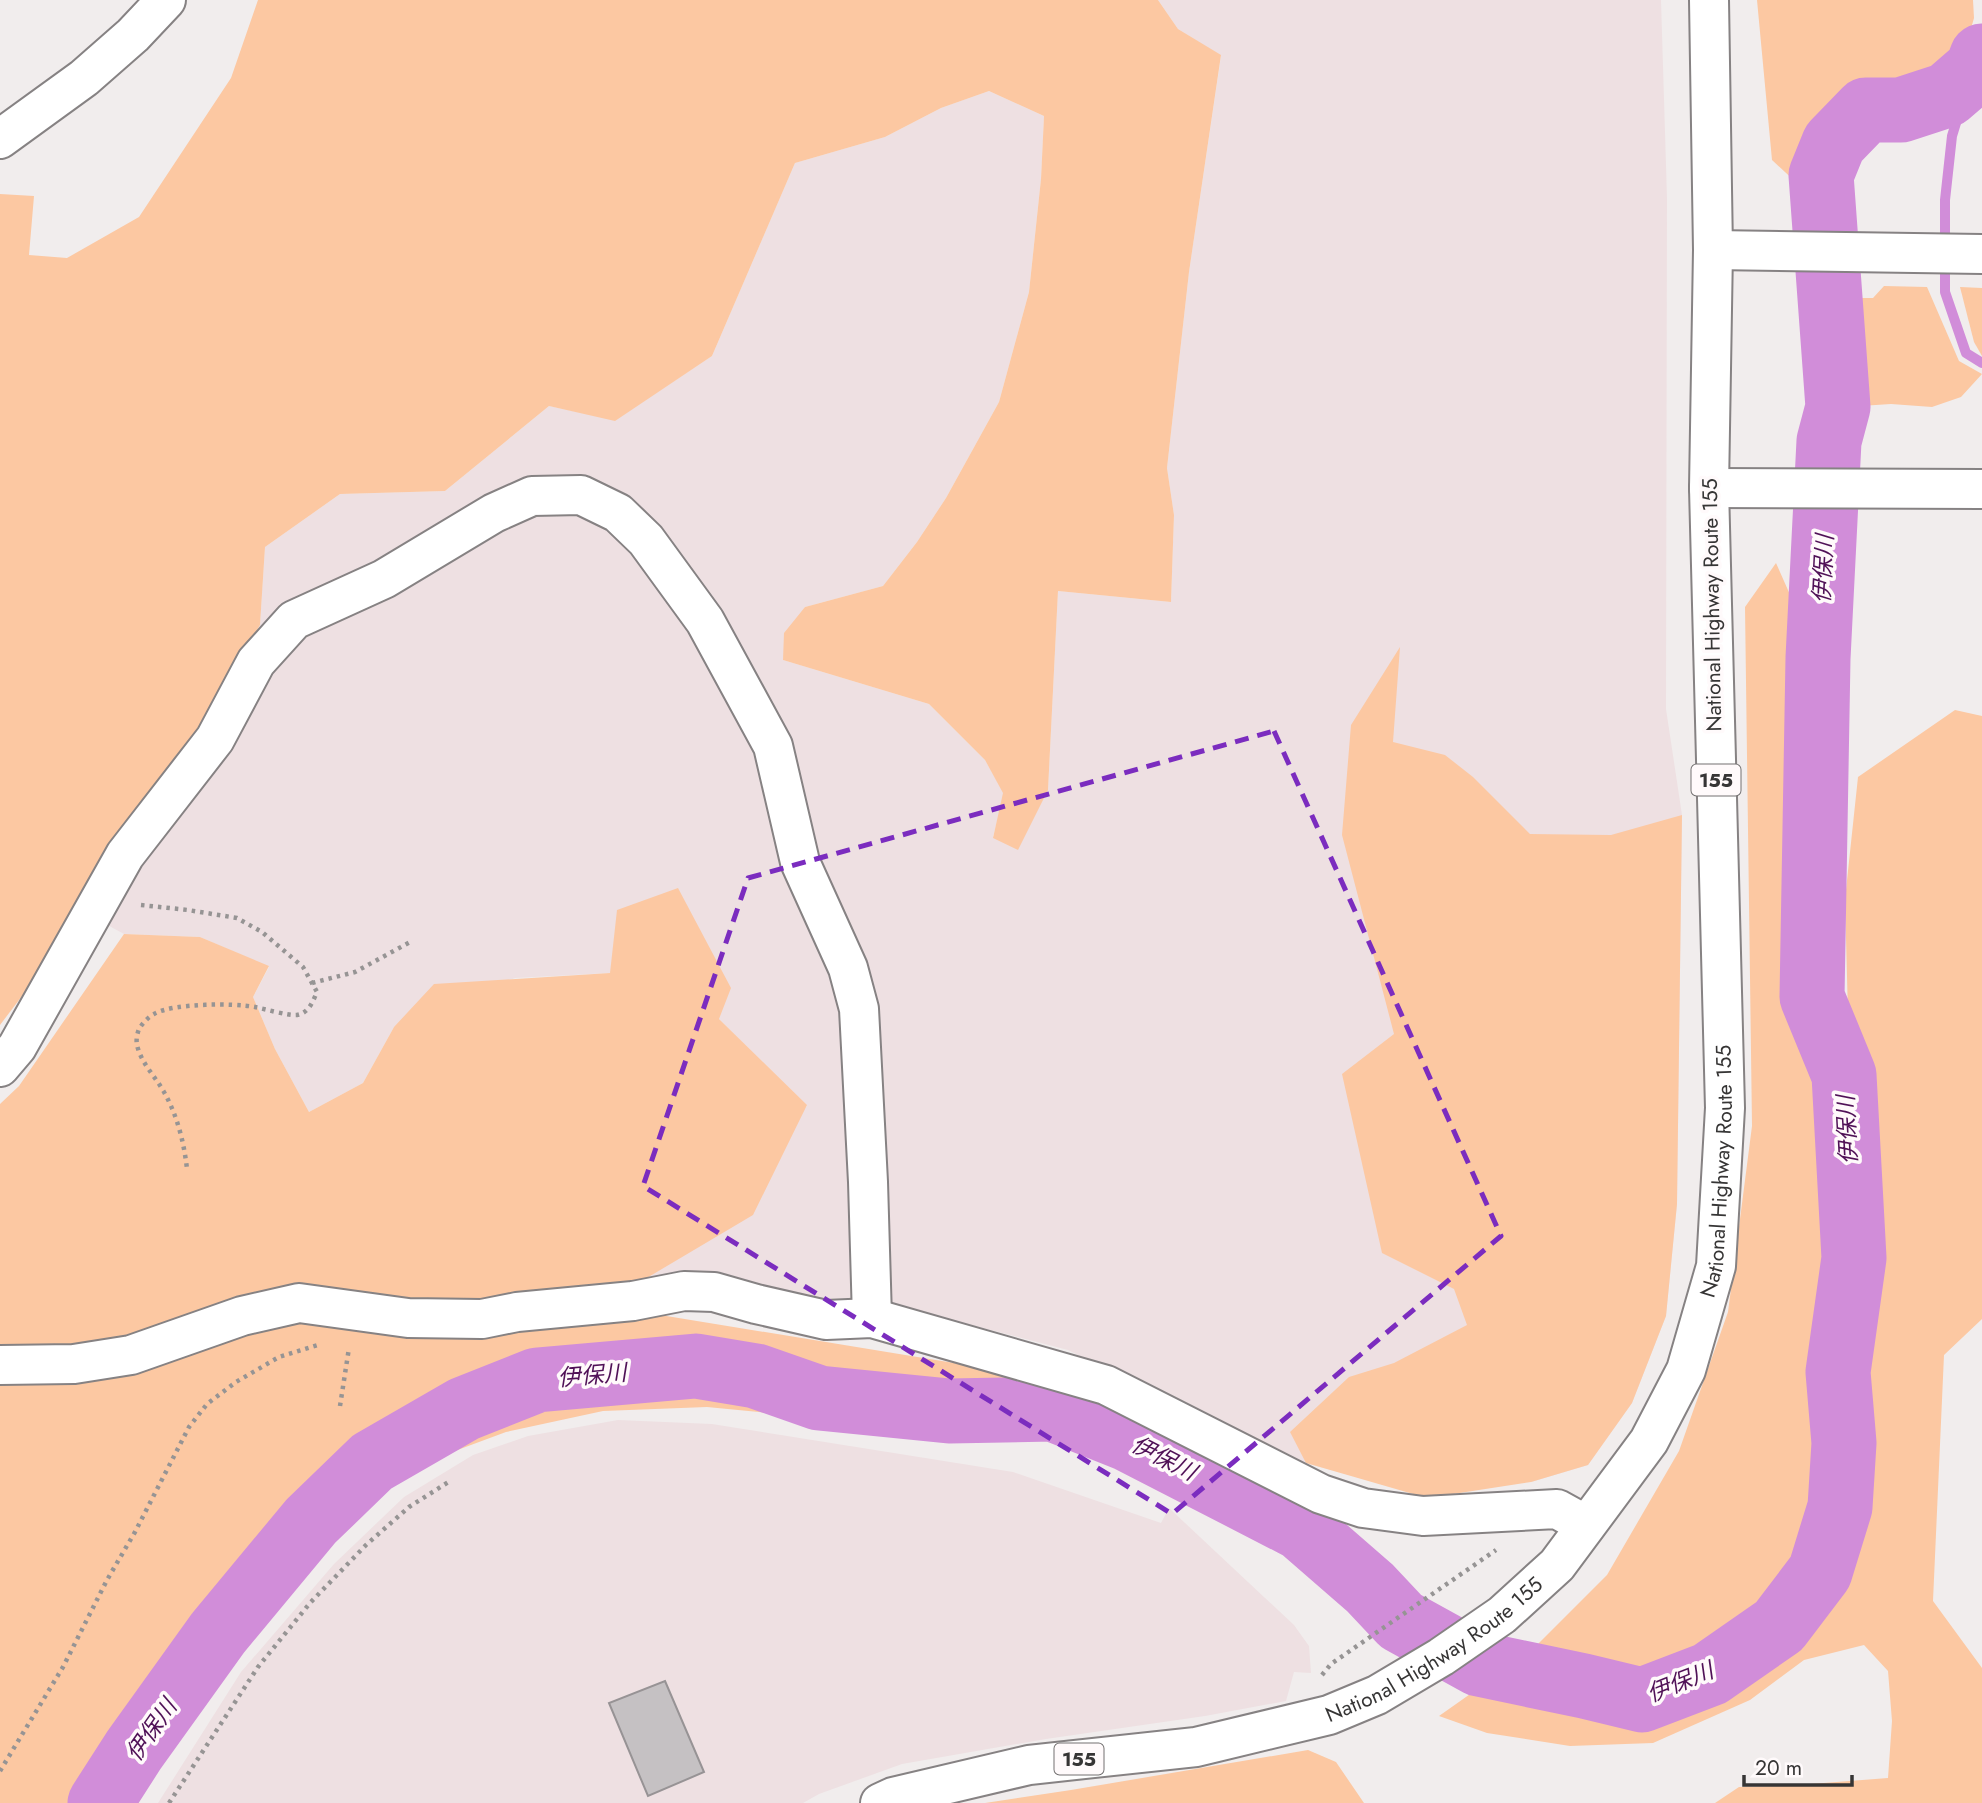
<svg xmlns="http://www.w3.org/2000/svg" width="1982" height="1803" viewBox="0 0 1982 1803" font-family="Jost,'Noto Sans JP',sans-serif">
  <rect width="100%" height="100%" fill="#f1eded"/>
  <g fill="#eee0e2">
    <polygon points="1158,0 1661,0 1667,198 1666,709 1682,815 1677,1204 1666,1316 1632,1403 1588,1465 1531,1482 1346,1474 1306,1463 1287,1461 1068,1350 921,1312 708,1283 640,1282 807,1106 719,1019 611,973 515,978 394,1027 363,1083 309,1112 275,1049 253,997 269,967 200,937 124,934 76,908 182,763 260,625 265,547 340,494 445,491 549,406 615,420 712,356 795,163 885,137 941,108 989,91 1044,116 1041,179 1029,292 999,402 946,498 917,542 883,586 805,607 783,660 929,704 985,760 1004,793 993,837 1048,790 1058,591 1171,602 1174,515 1167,468 1189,272 1221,56 1178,29"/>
    <polygon points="618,1420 712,1424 1013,1472 1161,1523 1169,1508 1294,1625 1309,1646 1311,1673 1294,1672 1286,1701 1205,1716 1046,1739 902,1764 819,1794 803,1803 158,1803 241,1672 334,1564 404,1497 473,1455 528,1436"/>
  </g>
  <g fill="#fcc8a2">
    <polygon points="258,0 1158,0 1178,29 1221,55 1189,272 1167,468 1174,515 1171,602 1058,591 1048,790 1018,850 993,838 1003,793 985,760 929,704 783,660 784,633 805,607 883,586 917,542 946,498 999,402 1029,292 1041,179 1044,116 989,91 941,108 885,137 795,163 712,356 615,421 549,406 445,491 340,494 265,547 260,625 182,763 38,975 0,1025 0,194 34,196 29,255 67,258 139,217 231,78"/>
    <polygon points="1757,0 1973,0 1974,18 1961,64 1938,83 1901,98 1869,98 1826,127 1813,165 1800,186 1772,160"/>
    <polygon points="1884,286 1927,287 1959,361 1982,374 1961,397 1932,407 1891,404 1845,407 1842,298 1873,298"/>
    <polygon points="1960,287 1982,288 1982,356 1974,342"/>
    <polygon points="1776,563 1810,640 1801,1004 1824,1089 1837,1195 1848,1015 1845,899 1858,777 1955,710 1982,716 1982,1319 1944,1355 1933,1601 1982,1668 1982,1803 1715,1803 1739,1787 1785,1786 1888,1778 1892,1721 1888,1671 1864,1645 1804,1660 1750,1700 1653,1743 1570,1746 1487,1733 1439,1716 1530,1652 1607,1575 1679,1451 1728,1312 1752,1126 1745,607"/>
    <polygon points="1400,647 1393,742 1445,755 1473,777 1530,834 1611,835 1682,815 1677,1204 1666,1316 1632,1403 1588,1465 1531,1482 1427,1498 1306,1463 1290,1432 1349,1377 1394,1363 1467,1325 1454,1289 1382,1253 1342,1074 1394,1034 1342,835 1351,725"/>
    <polygon points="678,888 731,988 719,1019 807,1105 753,1215 640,1282 642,1312 1058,1380 1033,1439 707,1407 603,1411 506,1432 417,1465 358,1513 284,1594 130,1803 0,1803 0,1104 19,1086 124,934 200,937 269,966 253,997 275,1049 309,1112 363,1083 394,1027 434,984 610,973 617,910"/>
    <polygon points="1308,1750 1336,1762 1364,1803 985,1803 1071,1790"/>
  </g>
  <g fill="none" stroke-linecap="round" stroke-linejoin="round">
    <polyline stroke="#d18dd9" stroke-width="10" points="1971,74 1952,136 1945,200 1945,292 1966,353 1982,363"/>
    <polyline stroke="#d18dd9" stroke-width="65" points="100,1803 134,1750 218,1633 311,1521 372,1462 464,1409 537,1380 696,1366 756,1376 819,1398 949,1411 1053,1409 1128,1439 1301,1528 1370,1588 1401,1621 1479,1664 1584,1686 1642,1700 1710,1674 1779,1626 1820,1572 1840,1507 1844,1443 1838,1372 1854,1258 1844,1075 1812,997 1818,658 1829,441 1838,407 1821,175 1834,143 1866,110 1901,110 1947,95 1977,69 1982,56"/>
  </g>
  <polygon fill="#c5c1c3" stroke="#979395" stroke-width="2" points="665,1681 704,1772 648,1796 609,1703"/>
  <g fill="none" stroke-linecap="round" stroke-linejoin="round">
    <defs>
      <g id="street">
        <polyline points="1709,488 1982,489"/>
        <polyline points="0,1067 17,1047 125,855 215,739 256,662 294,620 384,579 494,513 532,496 581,495 618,513 646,540 705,621 773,746 800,862 848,968 859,1009 868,1182 872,1318"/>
        <polyline points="0,1365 74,1364 131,1355 242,1316 299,1303 408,1318 482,1319 517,1312 633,1301 684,1291 714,1292 756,1304 826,1320 872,1318 1106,1385 1321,1494 1363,1508 1423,1516 1557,1509 1586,1525"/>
      </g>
      <g id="secondary">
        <polyline points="0,139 84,78 133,35 166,0"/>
        <polyline points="1713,250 1982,254"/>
      </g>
      <g id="highway">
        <path id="s1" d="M 880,1803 L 893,1797 L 1029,1765 L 1196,1747 L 1329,1715 L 1377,1695 L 1441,1657 L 1502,1615 L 1557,1565 L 1649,1441 L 1686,1370 L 1716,1266 L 1725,1108 L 1709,488 L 1713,250 L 1709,0"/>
      </g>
    </defs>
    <use href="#street" stroke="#868283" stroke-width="42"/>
    <use href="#secondary" stroke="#868283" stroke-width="42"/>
    <use href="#highway" stroke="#868283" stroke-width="42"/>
    <g stroke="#969494" stroke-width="4.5" stroke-dasharray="3.5 5" stroke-linecap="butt">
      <path d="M 141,905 L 188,910 L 237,918 L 262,932 L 303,967 L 317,992 C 313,1001 309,1013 297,1015 C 289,1016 265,1009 255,1007 C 233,1003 173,1003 154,1014 C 148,1017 142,1024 139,1029 C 137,1034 136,1040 137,1045 C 141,1063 155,1076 164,1092 C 177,1115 184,1142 187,1169"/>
      <polyline points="312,983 355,972 412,941"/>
      <polyline points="340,1406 349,1348"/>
      <polyline points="1322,1675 1331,1664 1496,1550"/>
      <polyline points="0,1771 63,1667 107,1580 135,1532 189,1427 207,1404 236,1382 279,1357 318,1345"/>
      <polyline points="169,1803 258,1667 310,1603 366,1545 409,1507 450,1481"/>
    </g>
    <use href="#street" stroke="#fff" stroke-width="38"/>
    <use href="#secondary" stroke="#fff" stroke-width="38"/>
    <use href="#highway" stroke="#fff" stroke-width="38"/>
  </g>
  <path fill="none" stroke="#7b2cbf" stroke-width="5" stroke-dasharray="14 9" stroke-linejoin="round" d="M 1274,731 L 1501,1236 L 1172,1514 L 643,1186 L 748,878 Z"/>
  <g text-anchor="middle" stroke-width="7" stroke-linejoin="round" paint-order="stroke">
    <g fill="#fffafb" stroke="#727070" stroke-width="2">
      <rect x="1691.5" y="764.5" width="49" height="31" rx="5"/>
      <rect x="1054.5" y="1743.5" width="49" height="31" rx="5"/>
    </g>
    <g font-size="19" font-weight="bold" fill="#363535">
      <text x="1716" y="787">155</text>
      <text x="1079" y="1766">155</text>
    </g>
    <g font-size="21" fill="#363535" stroke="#fffafb">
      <text transform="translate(1712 605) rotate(-91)" y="7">National Highway Route 155</text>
      <text dy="7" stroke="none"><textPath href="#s1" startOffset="1171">National Highway Route 155</textPath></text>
      <text dy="7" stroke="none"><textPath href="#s1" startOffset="583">National Highway Route 155</textPath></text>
    </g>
    <g font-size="23" font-style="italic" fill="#501157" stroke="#fffafb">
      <text transform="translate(1823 569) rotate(-87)" y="8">伊保川</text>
      <text transform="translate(1847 1130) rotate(-93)" y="8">伊保川</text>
      <text transform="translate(592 1375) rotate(-5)" y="8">伊保川</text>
      <text transform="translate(1164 1458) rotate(27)" y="8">伊保川</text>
      <text transform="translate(1680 1682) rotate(-22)" y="8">伊保川</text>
      <text transform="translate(151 1730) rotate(-55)" y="8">伊保川</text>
    </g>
  </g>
  <path d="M1744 1775v10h108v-10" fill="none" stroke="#363535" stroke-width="3.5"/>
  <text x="1755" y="1775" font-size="21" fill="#363535" stroke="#fffafb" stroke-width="5" paint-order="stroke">20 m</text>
</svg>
